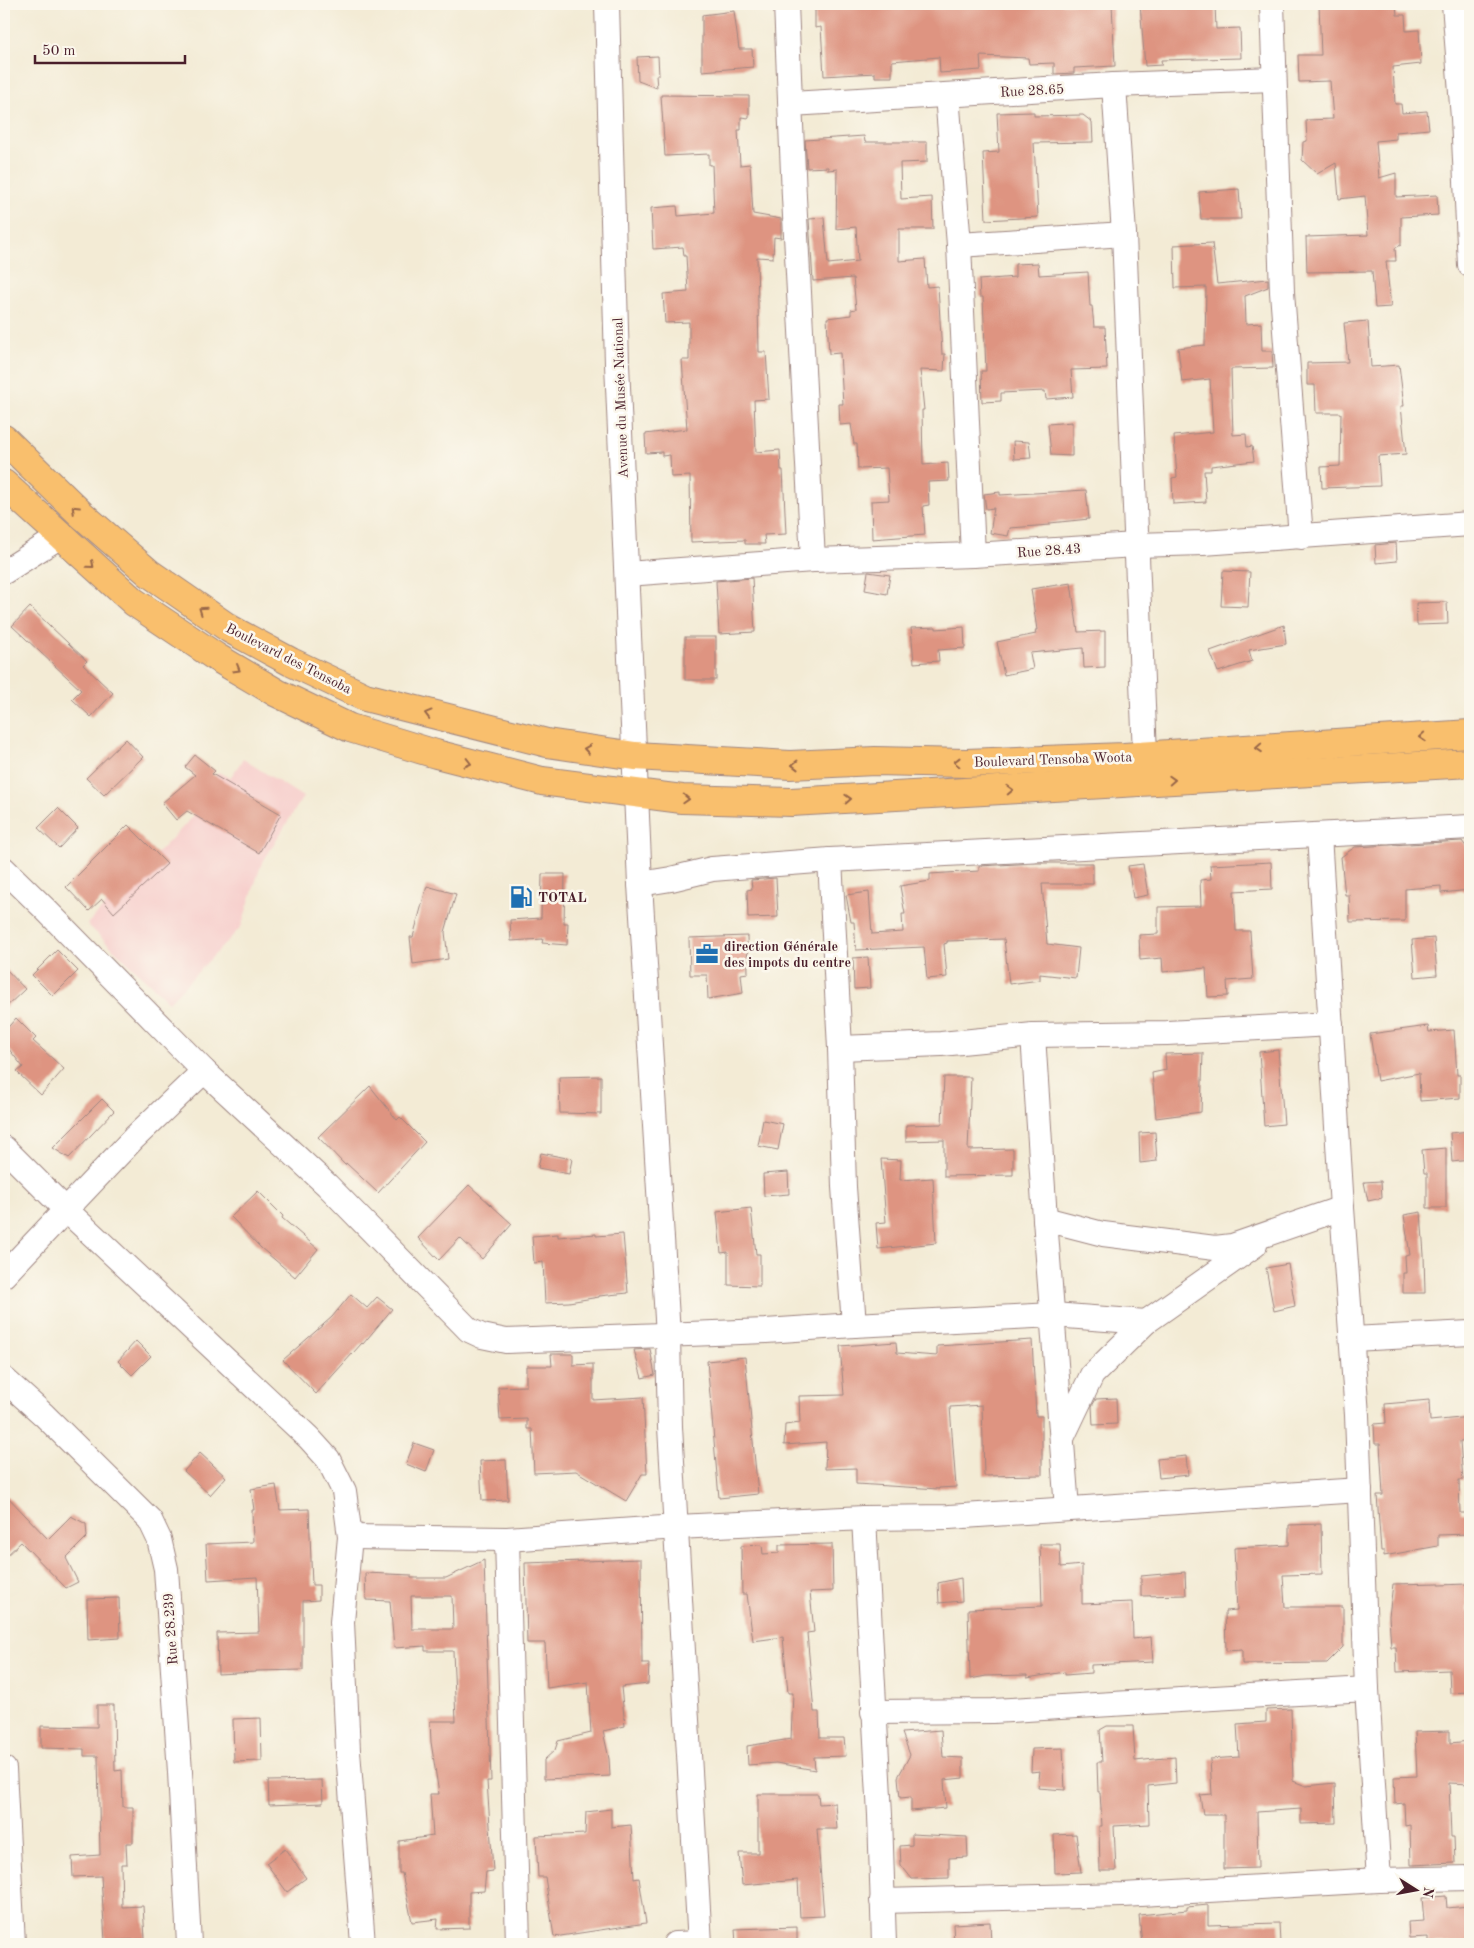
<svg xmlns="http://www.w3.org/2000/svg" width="1474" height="1948" viewBox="0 0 1474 1948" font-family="'Old Standard TT',serif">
  <rect width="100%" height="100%" fill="#fbf7ec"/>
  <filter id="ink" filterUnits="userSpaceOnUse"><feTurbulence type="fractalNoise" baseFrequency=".02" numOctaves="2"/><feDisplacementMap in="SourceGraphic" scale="10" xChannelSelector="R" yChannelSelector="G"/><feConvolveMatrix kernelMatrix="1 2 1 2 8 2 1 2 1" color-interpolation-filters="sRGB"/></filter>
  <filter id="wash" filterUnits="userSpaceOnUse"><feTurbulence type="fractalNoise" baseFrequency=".0096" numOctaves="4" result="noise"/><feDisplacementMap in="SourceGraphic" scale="20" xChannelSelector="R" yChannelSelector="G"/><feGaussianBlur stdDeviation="1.12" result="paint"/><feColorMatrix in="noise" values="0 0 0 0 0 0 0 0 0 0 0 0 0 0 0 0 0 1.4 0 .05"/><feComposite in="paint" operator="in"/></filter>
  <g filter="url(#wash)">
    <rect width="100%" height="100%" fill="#f3ebd5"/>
    <polygon fill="#f7d0cd" points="243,759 303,797 261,865 241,927 169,1002 87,924 192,818 218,772 230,778"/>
    <g id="blocks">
      <g fill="#de9481" fill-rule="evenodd">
        <polygon points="815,4 1112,4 1115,66 1074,68 1074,73 1054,74 1054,63 1029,64 1028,58 980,56 981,70 940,73 939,57 892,61 892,77 875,77 875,73 824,76 821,27 815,28"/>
        <polygon points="1140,4 1215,4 1216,29 1240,28 1241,58 1161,60 1162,65 1145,66"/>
        <polygon points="1319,4 1396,4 1397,15 1405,15 1406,31 1419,30 1421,64 1393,67 1395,104 1401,104 1402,113 1427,111 1429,129 1396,132 1396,139 1376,141 1379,178 1396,173 1396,197 1437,195 1438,215 1401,217 1401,245 1395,248 1396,261 1386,261 1391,307 1375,308 1372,271 1307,272 1306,237 1368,235 1365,196 1339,199 1336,163 1317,174 1302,160 1303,142 1307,141 1306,120 1333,119 1330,81 1299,82 1298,55 1321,55"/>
        <polygon points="734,11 739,49 752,49 753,67 702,71 702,15"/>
        <polygon points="658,56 659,75 656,75 657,88 638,81 637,57"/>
        <polygon points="661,95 749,96 749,118 741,117 741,130 738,130 740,165 750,164 753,214 781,219 781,238 774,237 773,258 757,257 759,352 766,352 769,399 754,400 756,452 780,450 781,470 783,470 786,534 764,535 765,544 745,544 745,540 691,542 690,476 671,477 670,455 662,456 662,452 646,453 645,434 687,429 682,360 689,360 689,322 665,323 663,294 688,292 686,256 684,256 683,247 653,249 651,208 677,206 678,216 714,213 712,165 709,165 709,154 665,156"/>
        <polygon points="1034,112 1034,116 1083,115 1092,122 1093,142 1034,143 1038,217 986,220 983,153 999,152 997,113"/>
        <polygon points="864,136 865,142 927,142 927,162 900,163 901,199 932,197 933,229 899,229 899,261 925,259 927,287 938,286 942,354 945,354 944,371 920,370 924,410 922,410 923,465 948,463 949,481 928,482 929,505 923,506 925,535 872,539 871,501 889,500 887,468 858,469 857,444 854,444 851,424 840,425 839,404 843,404 840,353 829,354 827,318 851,315 851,310 856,309 853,278 813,281 809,219 824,218 828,264 858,261 856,227 836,229 837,169 828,170 828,167 807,168 805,140"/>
        <polygon points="1239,189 1241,219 1201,219 1199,192"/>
        <polygon points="1212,243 1217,284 1268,279 1268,287 1245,296 1246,324 1261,323 1262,351 1272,351 1273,368 1231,369 1233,435 1246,434 1247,447 1252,446 1254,461 1211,466 1211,471 1204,471 1206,502 1173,504 1172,478 1177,477 1174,436 1213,432 1210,379 1182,382 1178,348 1205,345 1206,287 1175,288 1174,245"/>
        <polygon points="1038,263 1039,275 1088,272 1090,306 1092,306 1094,327 1105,327 1107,369 1071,370 1073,397 1046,399 1045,391 1001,393 1001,401 982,402 981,371 986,371 983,297 980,297 979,280 1015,277 1015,264"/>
        <polygon points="1368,321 1371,367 1399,365 1404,406 1401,406 1406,454 1378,456 1380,486 1322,488 1321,467 1340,466 1341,413 1316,413 1315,385 1307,385 1307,363 1348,362 1344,323"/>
        <polygon points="1072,422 1072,456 1051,455 1048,424"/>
        <polygon points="1013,441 1029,442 1031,458 1014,459"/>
        <polygon points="1086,490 1089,519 1050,523 1050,525 1010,528 1008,536 990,533 994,508 986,509 984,494 1000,492 1000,495"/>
        <polygon points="1396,543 1397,561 1376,563 1375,545"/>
        <polygon points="1223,571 1250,572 1248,607 1221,606"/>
        <polygon points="868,572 890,575 887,594 865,590"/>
        <polygon points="752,578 755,632 719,634 716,581"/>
        <polygon points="1071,583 1078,632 1105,631 1105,667 1084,668 1083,648 1030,653 1033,669 1004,675 997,642 1036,634 1035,630 1037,630 1031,589"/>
        <polygon points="1447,602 1448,624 1417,625 1416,603"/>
        <polygon points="30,607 87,661 83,665 113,693 91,717 72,699 81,690 12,626"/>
        <polygon points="1284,625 1286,644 1249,650 1252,661 1218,672 1210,651"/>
        <polygon points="936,627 936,629 964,627 965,648 938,650 939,661 914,663 911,628"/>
        <rect x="685" y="637" width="31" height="43"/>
        <polygon points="126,739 143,757 104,795 86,778"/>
        <polygon points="195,755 215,771 212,774 281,814 259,853 187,811 176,820 162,803 195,775 185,767"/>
        <polygon points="58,808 78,828 59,848 38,828"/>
        <polygon points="128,825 167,864 114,913 102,899 89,911 66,887"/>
        <polygon points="1462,841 1470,852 1470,890 1441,893 1441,886 1405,889 1405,921 1350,922 1349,895 1345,895 1341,857 1355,847"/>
        <polygon points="1271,862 1272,889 1234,891 1236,931 1250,931 1253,979 1227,981 1228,996 1208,997 1206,968 1163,972 1162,958 1140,960 1139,935 1158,934 1158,907 1201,906 1200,880 1211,879 1210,865"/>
        <polygon points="1037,863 1093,863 1093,884 1042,884 1047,944 1079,948 1076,978 1040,974 1040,980 1009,984 1004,939 947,941 947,943 944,944 947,977 927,979 924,947 856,950 854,922 851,922 846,895 869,892 872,934 903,932 902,914 905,914 900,886 930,881 930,874 979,871 979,866"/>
        <polygon points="1143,864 1148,895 1133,898 1128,866"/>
        <polygon points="542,874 565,874 564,923 568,923 567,945 542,943 543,939 511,941 510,920 541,918"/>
        <polygon points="776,878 778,917 748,918 747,890 752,889 751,880"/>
        <polygon points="427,886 456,894 445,932 448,959 413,964 410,937 413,937"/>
        <polygon points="747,936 748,973 741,974 743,993 708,999 707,975 690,975 689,938"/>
        <polygon points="1434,938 1437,975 1415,977 1412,940"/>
        <polygon points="57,950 78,971 53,996 32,975"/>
        <polygon points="868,957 870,988 854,989 853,958"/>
        <polygon points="4,967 25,989 4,1009"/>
        <polygon points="16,1018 36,1038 33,1041 64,1069 41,1095 17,1072 23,1067 4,1043 4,1032"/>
        <polygon points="1428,1026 1429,1032 1454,1030 1457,1075 1460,1075 1460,1098 1420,1101 1419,1073 1377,1081 1370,1034"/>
        <polygon points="1278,1050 1284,1124 1264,1126 1259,1052"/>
        <polygon points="1203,1053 1201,1112 1156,1118 1152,1073 1166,1070 1165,1054"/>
        <polygon points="601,1076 601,1114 560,1113 559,1077"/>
        <polygon points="944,1077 971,1077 968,1150 1013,1149 1013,1175 944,1176 944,1140 906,1141 906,1125 942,1124"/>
        <polygon points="370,1086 397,1120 400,1117 425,1142 378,1193 346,1163 345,1165 318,1137"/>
        <polygon points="102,1099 114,1111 69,1158 53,1148"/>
        <polygon points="763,1120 783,1124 778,1150 758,1146"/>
        <polygon points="1470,1131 1470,1160 1452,1162 1450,1133"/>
        <polygon points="1155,1132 1157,1161 1140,1163 1139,1133"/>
        <polygon points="1446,1148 1446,1208 1427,1208 1427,1173 1424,1173 1422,1150"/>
        <polygon points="541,1153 572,1159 569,1174 538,1168"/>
        <polygon points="881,1159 901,1160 900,1180 933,1178 936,1243 878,1249 876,1223 886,1222"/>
        <polygon points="788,1172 789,1194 764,1196 763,1174"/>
        <polygon points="1381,1181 1382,1198 1368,1201 1364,1182"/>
        <polygon points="469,1185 512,1224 482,1259 460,1238 439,1260 418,1238"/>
        <polygon points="258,1191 283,1216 282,1218 318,1249 295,1277 261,1248 231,1217"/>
        <polygon points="751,1208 756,1254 760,1254 760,1286 728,1285 728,1252 721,1253 717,1212"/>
        <polygon points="1421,1212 1424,1255 1425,1293 1403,1293 1403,1273 1406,1273 1405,1256 1410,1255 1404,1215"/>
        <polygon points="558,1234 558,1237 596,1234 596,1236 623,1234 628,1293 599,1296 599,1297 569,1302 545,1303 543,1262 534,1263 532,1236"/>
        <polygon points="1288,1264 1295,1306 1274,1311 1266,1268"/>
        <polygon points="351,1294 367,1308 377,1297 392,1309 363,1344 362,1343 316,1394 283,1360 332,1317"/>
        <polygon points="1032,1340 1036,1416 1042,1416 1042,1475 984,1476 982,1405 950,1407 956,1487 939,1488 939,1489 856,1484 856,1468 825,1469 826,1442 784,1445 785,1425 800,1423 799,1396 844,1395 840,1346 896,1342 897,1353 937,1356 937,1346"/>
        <polygon points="136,1341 151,1356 132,1375 118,1361"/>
        <polygon points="650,1349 655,1375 642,1378 634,1350"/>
        <polygon points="551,1354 573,1354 573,1365 593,1364 593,1400 643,1397 647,1474 642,1474 626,1501 576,1471 534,1473 532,1429 527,1429 527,1419 500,1420 498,1387 526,1386 526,1366 552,1366"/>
        <polygon points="745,1357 758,1494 719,1498 707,1361"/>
        <polygon points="1116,1398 1117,1424 1093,1425 1092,1406 1096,1399"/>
        <polygon points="1429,1400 1430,1421 1470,1417 1470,1440 1460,1441 1463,1480 1459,1480 1460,1513 1470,1513 1470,1534 1438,1535 1438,1546 1384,1556 1384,1551 1381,1551 1377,1495 1383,1495 1380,1444 1375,1444 1374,1424 1386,1423 1385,1404"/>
        <polygon points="414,1443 434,1450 426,1472 406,1464"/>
        <polygon points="200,1453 226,1477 210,1495 184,1471"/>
        <polygon points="1186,1456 1188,1475 1159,1478 1157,1459"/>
        <polygon points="506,1460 508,1500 482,1501 480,1461"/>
        <polygon points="276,1485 280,1510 309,1509 312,1585 319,1585 319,1600 303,1601 303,1670 256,1671 256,1672 218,1674 217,1633 259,1632 257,1577 208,1580 206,1544 253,1542 252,1510 254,1510 251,1489"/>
        <polygon points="4,1493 48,1539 71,1516 86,1524 87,1537 66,1558 78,1582 66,1588 21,1542 4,1558"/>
        <polygon points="1321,1524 1322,1574 1283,1575 1285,1607 1343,1607 1343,1647 1327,1663 1242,1664 1242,1650 1226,1651 1225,1611 1237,1610 1234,1548 1289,1545 1289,1525"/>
        <polygon points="832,1544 833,1591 810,1592 814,1632 807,1633 814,1712 819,1712 820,1738 844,1738 846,1756 814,1757 815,1770 776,1763 748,1765 747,1746 791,1739 793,1693 788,1693 783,1637 753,1641 747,1594 742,1594 741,1546 762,1545 763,1554 779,1553 779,1545"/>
        <polygon points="1040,1544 1060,1544 1061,1567 1082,1565 1082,1604 1132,1602 1133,1639 1151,1637 1153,1662 1091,1665 1091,1673 1065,1675 1065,1672 1027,1678 1027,1675 986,1676 970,1679 968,1609 1042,1606"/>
        <polygon points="641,1559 642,1663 649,1663 648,1684 621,1687 625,1726 603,1731 609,1759 610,1776 544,1779 544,1760 555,1750 558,1741 591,1733 588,1682 547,1688 545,1643 527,1643 525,1563"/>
        <path d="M 484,1560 L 491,1781 L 487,1781 L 493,1871 L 486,1872 L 484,1891 L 469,1892 L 469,1928 L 437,1929 L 438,1919 L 412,1922 L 402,1873 L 399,1873 L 399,1841 L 433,1836 L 430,1794 L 439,1794 L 431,1742 L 430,1721 L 456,1721 L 453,1651 L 425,1651 L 425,1646 L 394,1648 L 390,1601 L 366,1600 L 365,1573 L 411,1575 L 411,1578 L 446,1578 ZM 411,1596 L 452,1596 L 453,1629 L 412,1629 Z"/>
        <polygon points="1185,1572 1186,1595 1141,1596 1141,1576"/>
        <polygon points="961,1578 962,1601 939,1603 938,1583"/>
        <polygon points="1439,1583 1439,1585 1467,1584 1467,1612 1470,1612 1470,1692 1450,1693 1449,1670 1397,1672 1396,1647 1391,1647 1389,1616 1393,1584"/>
        <polygon points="119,1598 120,1638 88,1640 87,1599"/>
        <polygon points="97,1705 114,1705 115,1771 122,1770 123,1807 133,1807 133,1843 126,1843 127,1864 121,1864 122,1907 143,1906 145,1939 105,1941 101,1876 73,1877 72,1857 100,1855 98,1756 84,1756 84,1749 41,1748 41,1726 97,1727"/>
        <polygon points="1291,1709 1293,1781 1306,1786 1335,1783 1336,1823 1301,1824 1301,1809 1257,1812 1258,1868 1224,1869 1224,1815 1203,1815 1200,1795 1212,1794 1210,1759 1239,1757 1237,1724 1266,1722 1266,1710"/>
        <polygon points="261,1718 262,1761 234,1762 233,1719"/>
        <polygon points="1107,1726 1133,1726 1135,1761 1175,1757 1176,1783 1148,1786 1149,1824 1114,1826 1116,1871 1100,1871 1099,1826 1102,1826 1100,1792 1098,1792 1097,1762 1102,1762 1100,1730"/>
        <polygon points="941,1730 943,1757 963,1758 963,1778 944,1780 946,1808 911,1811 911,1797 900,1798 898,1777 910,1755 902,1733"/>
        <polygon points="1450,1731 1450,1743 1470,1741 1470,1784 1449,1783 1451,1837 1454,1837 1455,1863 1411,1865 1410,1825 1405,1826 1404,1803 1395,1804 1394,1777 1417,1776 1415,1732"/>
        <polygon points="1063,1748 1065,1790 1038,1788 1040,1771 1031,1772 1032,1749"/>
        <polygon points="322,1780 323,1803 269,1805 268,1781"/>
        <polygon points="758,1794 818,1794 819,1804 835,1803 837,1829 817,1829 824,1916 800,1917 798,1880 742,1885 739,1853 758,1853"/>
        <polygon points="611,1809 611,1827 631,1825 634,1879 639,1878 646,1923 554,1937 545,1877 538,1877 536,1836 585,1834 586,1812"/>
        <polygon points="912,1834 967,1837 968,1857 949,1858 949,1878 912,1879 901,1865 900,1846 912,1845"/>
        <polygon points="1076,1834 1081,1872 1055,1873 1054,1835"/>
        <polygon points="285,1849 306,1878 287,1892 266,1863"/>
        <polygon points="1446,1896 1447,1908 1469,1906 1470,1942 1428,1944 1428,1937 1409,1938 1408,1922 1424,1921 1422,1898"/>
        <polygon points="1208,1905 1208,1925 1279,1923 1280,1944 1142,1944 1139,1915 1187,1910 1187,1907"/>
        <polygon points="990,1922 991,1944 954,1944 953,1924"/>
        <polygon points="797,1927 797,1944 736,1944 735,1929"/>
      </g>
    </g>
  </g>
  <g filter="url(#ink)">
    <use href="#blocks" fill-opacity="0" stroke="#9e8580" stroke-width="1"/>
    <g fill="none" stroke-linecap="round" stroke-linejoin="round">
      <defs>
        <g id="minor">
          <polyline points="607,4 617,364 640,884 668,1335 670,1427 700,1944"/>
          <polyline points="786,4 794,197 813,560"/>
          <polyline points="1272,4 1282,292 1301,537"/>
          <polyline points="1454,4 1463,118 1470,265"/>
          <polyline points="1114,85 1124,234 1145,755"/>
          <polyline points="947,95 959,245 973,555"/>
          <polyline points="791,104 1114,85 1274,79"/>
          <polyline points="959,245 1124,234"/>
          <polyline points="4,572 59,537"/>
          <polyline points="627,574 813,560 973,555 1136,545 1203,543 1470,524"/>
          <polyline points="1319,835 1342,1208 1357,1415 1367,1689 1379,1880"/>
          <polyline points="4,869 45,909 204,1071 327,1185 469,1330 482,1336 506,1341 766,1331 854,1325 1053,1315 1146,1322"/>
          <polyline points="640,884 671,879 712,869 830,860"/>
          <polyline points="1033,1035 1045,1219 1067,1509"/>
          <polyline points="840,1048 941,1044 1033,1035 1167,1033 1331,1024"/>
          <polyline points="4,1148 65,1209 309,1438 328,1459 344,1491 350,1537 342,1622 348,1751 363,1944"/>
          <polyline points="1045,1219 1103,1234 1215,1248 1232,1246 1342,1208"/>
          <polyline points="4,1275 134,1138 204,1071"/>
          <polyline points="854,1325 844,1187 840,1048 830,860 1470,827"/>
          <polyline points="1352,1339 1470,1333"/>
          <polyline points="4,1379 44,1415 150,1520 159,1539 166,1569 180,1772 189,1944"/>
          <polyline points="1063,1436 1092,1375 1146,1322 1255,1245"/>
          <polyline points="864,1518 880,1815 884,1944"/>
          <polyline points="350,1537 507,1539 677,1527 864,1518 949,1517 1360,1490"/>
          <polyline points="507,1539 518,1944"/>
          <polyline points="873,1712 993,1711 1367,1689"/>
          <polyline points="4,1769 13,1944"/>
          <polyline points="882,1901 1123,1895 1379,1880 1470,1878"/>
          <polyline points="675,1944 700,1943"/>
        </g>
        <g id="major">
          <polyline points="4,439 81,514 149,573 230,629 291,662 365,697 547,743 635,756 790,765 875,761 966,763 1124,757 1470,734"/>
          <polyline points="4,484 134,602 216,657 277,693 350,728 436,754 542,781 682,799 791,802 1470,763"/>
        </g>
      </defs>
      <use href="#minor" stroke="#9e8580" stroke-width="26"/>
      <use href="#major" stroke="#9e8580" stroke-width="30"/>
      <use href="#minor" stroke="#fff" stroke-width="24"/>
      <use href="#major" stroke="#f9bf6d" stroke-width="28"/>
    </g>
    <defs><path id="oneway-chevron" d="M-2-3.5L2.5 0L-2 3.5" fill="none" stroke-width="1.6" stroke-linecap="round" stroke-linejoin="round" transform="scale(1.25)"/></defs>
    <g stroke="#996749">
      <use href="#oneway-chevron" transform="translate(75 509) rotate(-136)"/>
      <use href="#oneway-chevron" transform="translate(91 565) rotate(41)"/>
      <use href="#oneway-chevron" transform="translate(202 610) rotate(-145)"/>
      <use href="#oneway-chevron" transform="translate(237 669) rotate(30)"/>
      <use href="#oneway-chevron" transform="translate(428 714) rotate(-165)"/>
      <use href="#oneway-chevron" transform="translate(1422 737) rotate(176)"/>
      <use href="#oneway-chevron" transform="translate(1259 748) rotate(176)"/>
      <use href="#oneway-chevron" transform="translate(587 749) rotate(-172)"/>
      <use href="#oneway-chevron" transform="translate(957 762) rotate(-179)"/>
      <use href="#oneway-chevron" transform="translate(468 763) rotate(14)"/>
      <use href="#oneway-chevron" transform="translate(795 765) rotate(179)"/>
      <use href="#oneway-chevron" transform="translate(1172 780) rotate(-3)"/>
      <use href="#oneway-chevron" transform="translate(1010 790) rotate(-2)"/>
      <use href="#oneway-chevron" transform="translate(686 799) rotate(3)"/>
      <use href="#oneway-chevron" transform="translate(848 799) rotate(-3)"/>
    </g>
  </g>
  <defs>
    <symbol id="fuel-bare" viewBox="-9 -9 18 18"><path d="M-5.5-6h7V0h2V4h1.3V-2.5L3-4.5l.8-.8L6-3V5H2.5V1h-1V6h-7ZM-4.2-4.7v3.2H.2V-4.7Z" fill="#1f6fb2" stroke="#fbf7ec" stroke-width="2.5" paint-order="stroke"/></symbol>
    <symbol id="office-bare" viewBox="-9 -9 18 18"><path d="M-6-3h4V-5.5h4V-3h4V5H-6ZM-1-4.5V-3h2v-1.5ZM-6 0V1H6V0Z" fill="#1f6fb2" stroke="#fbf7ec" stroke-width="2.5" paint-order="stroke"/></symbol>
  </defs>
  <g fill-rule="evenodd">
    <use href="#fuel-bare" x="505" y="881" width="32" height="32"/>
    <use href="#office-bare" x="691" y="938" width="32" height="32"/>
  </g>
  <g text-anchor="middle" stroke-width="5" stroke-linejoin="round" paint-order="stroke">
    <g font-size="14" fill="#4a1f2b" stroke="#fbf7ec">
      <text transform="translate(1032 90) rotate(-3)" y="5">Rue 28.65</text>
      <text transform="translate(620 398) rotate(-92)" y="5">Avenue du Musée National</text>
      <text transform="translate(1049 550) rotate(-4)" y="5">Rue 28.43</text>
      <text transform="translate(289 658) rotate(27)" y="5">Boulevard des Tensoba</text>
      <text transform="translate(1053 759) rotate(-2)" y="5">Boulevard Tensoba Woota</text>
      <text transform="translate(170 1629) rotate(-94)" y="5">Rue 28.239</text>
    </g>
    <g font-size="14" font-weight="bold" fill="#4a1f2b" stroke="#fbf7ec" text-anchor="start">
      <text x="538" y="902">TOTAL</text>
      <text x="724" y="951">direction Générale<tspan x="724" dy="16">des impots du centre</tspan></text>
    </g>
  </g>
  <rect width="1474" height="1948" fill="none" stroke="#fbf7ec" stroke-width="20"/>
  <g transform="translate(1416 1890) rotate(101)" stroke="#fbf7ec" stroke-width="4" paint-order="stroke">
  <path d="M0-4L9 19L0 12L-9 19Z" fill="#4a1f2b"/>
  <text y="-8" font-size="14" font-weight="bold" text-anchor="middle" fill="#4a1f2b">N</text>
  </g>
  <path d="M35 55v8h150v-8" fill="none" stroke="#4a1f2b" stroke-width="2.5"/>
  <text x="42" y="55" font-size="15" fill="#4a1f2b" stroke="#fbf7ec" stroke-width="4" paint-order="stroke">50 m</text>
</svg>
